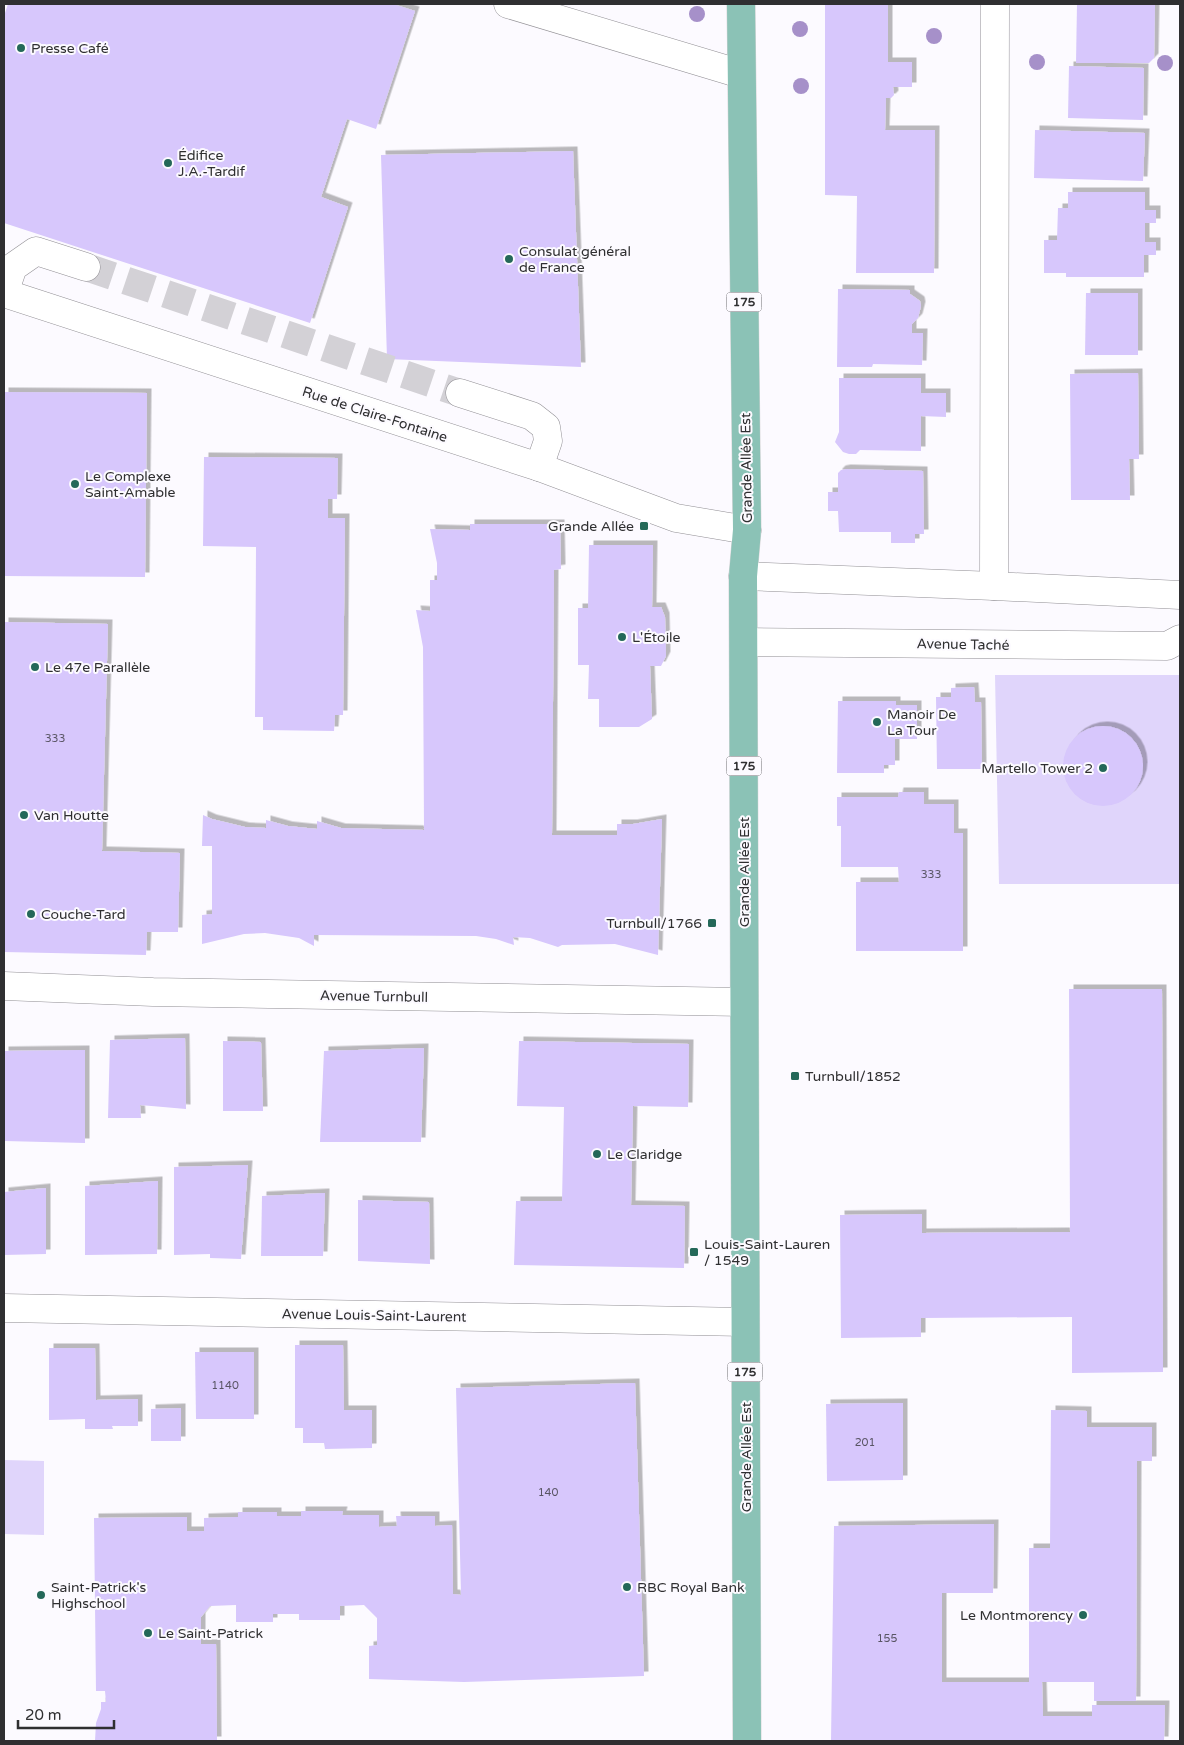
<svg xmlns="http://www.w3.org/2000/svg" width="1184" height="1745" viewBox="0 0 1184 1745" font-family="'Varela Round',sans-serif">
  <defs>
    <filter id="shadow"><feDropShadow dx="4.5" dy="-4.5" stdDeviation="0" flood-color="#0004"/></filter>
  </defs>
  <rect width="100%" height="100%" fill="#fcfaff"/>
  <g fill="#e0d5fb">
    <polygon points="995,675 1180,675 1180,884 999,884"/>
    <polygon points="4,1460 44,1461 44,1535 4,1534"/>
  </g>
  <g fill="#d7c7fc" filter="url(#shadow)">
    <polygon points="8,4 393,4 415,11 376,129 347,119 321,197 348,207 310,323 4,223 4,16"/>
    <polygon points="825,4 888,4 888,62 912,62 912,87 893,87 894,95 891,98 886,98 885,130 935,130 934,273 856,273 857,196 825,195"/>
    <polygon points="1077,4 1155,4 1154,58 1149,63 1076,63"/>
    <polygon points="1069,66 1144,68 1143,120 1068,118"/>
    <polygon points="1035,130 1145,133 1143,181 1034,178"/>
    <polygon points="573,151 581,367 387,359 381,155"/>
    <polygon points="1068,192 1145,192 1145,210 1156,210 1156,223 1145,223 1145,242 1156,242 1156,255 1144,255 1144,277 1066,277 1066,273 1044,273 1044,240 1057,240 1058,208 1068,208"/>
    <polygon points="838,289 910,290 910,294 920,301 921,306 918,318 912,324 912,333 923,333 922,365 873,364 872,367 837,367"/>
    <polygon points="1086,293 1138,293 1138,355 1085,355"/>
    <polygon points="1138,373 1139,459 1129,459 1130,500 1071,500 1070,374"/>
    <polygon points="839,378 921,378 921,393 946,393 946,417 921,416 921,451 860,450 856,454 849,454 843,452 835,442 839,432"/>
    <polygon points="4,392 147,393 145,577 4,576"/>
    <polygon points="204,457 338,458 337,499 328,499 328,518 345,518 343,715 335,715 334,731 263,730 263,717 255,717 256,547 203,546"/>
    <polygon points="846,469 923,471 924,534 915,534 915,543 891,543 891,532 839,532 838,511 828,511 828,492 838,492 838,473 841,470"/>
    <polygon points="470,524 560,524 561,569 554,570 552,835 617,835 617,824 633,824 662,819 658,955 615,944 562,945 558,947 530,938 513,937 514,945 496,939 476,936 314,935 314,946 299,938 265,933 244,934 202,944 202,915 212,914 212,846 202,846 203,815 212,819 245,827 266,828 266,820 288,826 317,829 317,821 341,828 424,830 423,647 416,610 430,611 430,580 437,580 437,563 430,529 470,530"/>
    <polygon points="589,545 653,545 652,607 661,607 665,617 666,656 661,666 650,666 652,719 639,727 599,727 599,699 588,699 589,665 578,665 578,608 588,608"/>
    <polygon points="4,622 108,624 102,851 180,853 178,932 147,932 146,955 4,952"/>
    <polygon points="974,687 975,702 981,702 982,769 937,769 936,697 951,697 951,688"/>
    <polygon points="838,701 896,701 896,705 917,705 917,739 895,739 895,765 884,765 884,773 837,773"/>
    <circle cx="1103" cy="766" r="40"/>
    <polygon points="899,792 924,792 924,804 954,804 954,833 963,833 963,951 856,951 856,882 899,882 898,867 841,867 841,826 837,826 837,797 898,797"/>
    <polygon points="1069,989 1162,989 1163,1372 1072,1373 1072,1317 921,1318 921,1337 841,1338 840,1215 922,1214 922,1233 1070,1232"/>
    <polygon points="185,1038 186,1109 140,1105 141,1118 108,1118 110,1040"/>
    <polygon points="223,1041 261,1042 263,1111 223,1111"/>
    <polygon points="519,1041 689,1044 688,1107 633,1106 631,1205 685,1206 684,1268 514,1265 516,1201 562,1201 564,1107 517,1106"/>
    <polygon points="424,1048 421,1142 320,1142 324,1051"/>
    <polygon points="85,1050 85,1143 4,1141 4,1051"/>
    <polygon points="248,1165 241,1259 210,1258 210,1254 174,1255 174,1167"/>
    <polygon points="158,1181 157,1254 85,1255 85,1186"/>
    <polygon points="46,1188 46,1254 4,1255 4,1192"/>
    <polygon points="325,1193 323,1256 261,1256 262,1196"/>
    <polygon points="358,1200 429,1202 430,1264 358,1261"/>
    <polygon points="295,1345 343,1345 344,1410 372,1410 372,1448 325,1449 324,1443 303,1443 303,1428 295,1428"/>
    <polygon points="49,1348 95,1348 96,1400 138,1399 138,1426 112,1426 113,1429 85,1429 85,1419 49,1420"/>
    <polygon points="195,1352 254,1352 254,1419 196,1419"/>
    <polygon points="635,1383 644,1676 464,1682 369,1679 369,1646 377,1645 377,1618 364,1605 340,1606 340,1620 299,1620 299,1614 273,1614 273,1622 236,1622 236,1605 210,1606 201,1617 201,1644 216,1644 217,1741 95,1741 96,1723 101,1709 101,1702 106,1702 105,1691 96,1691 94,1518 187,1517 187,1531 204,1531 204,1518 238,1517 238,1512 277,1512 277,1516 301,1516 301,1511 343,1511 342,1515 379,1515 379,1527 397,1526 396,1516 435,1516 435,1526 452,1525 453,1594 461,1595 456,1388"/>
    <polygon points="903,1403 903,1480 827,1481 826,1404"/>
    <polygon points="181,1408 181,1441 151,1441 151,1409"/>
    <polygon points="1051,1410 1087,1411 1087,1427 1152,1427 1152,1461 1137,1461 1136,1701 1094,1701 1094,1682 1042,1682 1043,1716 1092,1716 1092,1705 1165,1705 1164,1741 831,1741 834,1526 994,1524 993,1593 942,1593 942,1682 1029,1682 1029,1548 1050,1548"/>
  </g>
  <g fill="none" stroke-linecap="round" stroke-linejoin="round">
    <polyline stroke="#d3d1d6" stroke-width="28" stroke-dasharray="28 14" stroke-linecap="butt" points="86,267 460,393"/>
    <defs>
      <g id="minor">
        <polyline points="508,4 741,74"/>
        <polyline points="4,293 539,467 676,518 747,530"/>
        <polyline points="4,293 13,267 36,251 86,267"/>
        <polyline points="460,393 532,416 546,427 548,441 539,467"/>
        <polyline points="743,576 994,586 1180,595"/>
        <polyline points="994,586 995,4"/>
        <polyline points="744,642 1167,646 1180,639"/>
        <polyline points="4,986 153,992 744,1002"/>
        <polyline points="4,1308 745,1322"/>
      </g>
      <polyline id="major" points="741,4 747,530 743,576 747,1741"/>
    </defs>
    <use href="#minor" stroke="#929095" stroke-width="29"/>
    <use href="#major" stroke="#d5d5d6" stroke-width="29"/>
    <use href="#minor" stroke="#fff" stroke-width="28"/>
    <use href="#major" stroke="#8bc2b6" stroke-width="28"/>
  </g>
  <g fill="#a690c9">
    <circle cx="697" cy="14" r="8"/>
    <circle cx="800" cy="29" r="8"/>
    <circle cx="934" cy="36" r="8"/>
    <circle cx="1037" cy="62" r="8"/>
    <circle cx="1165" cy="63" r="8"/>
    <circle cx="801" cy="86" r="8"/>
  </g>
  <g fill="#246859" stroke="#fcfaff" stroke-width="2">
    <circle cx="21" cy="48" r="5"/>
    <circle cx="168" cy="163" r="5"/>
    <circle cx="509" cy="259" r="5"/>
    <circle cx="75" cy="484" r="5"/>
    <rect x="639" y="521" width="10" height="10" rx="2.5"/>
    <circle cx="622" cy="637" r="5"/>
    <circle cx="35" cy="667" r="5"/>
    <circle cx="877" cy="722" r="5"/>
    <circle cx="1103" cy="768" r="5"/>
    <circle cx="24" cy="815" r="5"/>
    <circle cx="31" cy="914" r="5"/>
    <rect x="707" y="918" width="10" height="10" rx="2.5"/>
    <rect x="790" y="1071" width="10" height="10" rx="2.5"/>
    <circle cx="597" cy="1154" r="5"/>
    <rect x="689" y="1247" width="10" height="10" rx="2.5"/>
    <circle cx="627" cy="1587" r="5"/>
    <circle cx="41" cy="1595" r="5"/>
    <circle cx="1083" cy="1615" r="5"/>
    <circle cx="148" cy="1633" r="5"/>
  </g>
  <g text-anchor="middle" stroke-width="4" stroke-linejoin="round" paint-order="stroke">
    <g font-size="11" fill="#595564">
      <text x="55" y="742">333</text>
      <text x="931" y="878">333</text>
      <text x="225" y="1389">1140</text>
      <text x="865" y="1446">201</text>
      <text x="548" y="1496">140</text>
      <text x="887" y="1642">155</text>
    </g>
    <g fill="#fcfaff" stroke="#6c6c6f" stroke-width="1">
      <rect x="726.5" y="292.5" width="35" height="19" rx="4"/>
      <rect x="726.5" y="756.5" width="35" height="19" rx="4"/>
      <rect x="727.5" y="1362.5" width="35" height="19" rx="4"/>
    </g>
    <g font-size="12" font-weight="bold" fill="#2f2f31">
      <text x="744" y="306">175</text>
      <text x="744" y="770">175</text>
      <text x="745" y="1376">175</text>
    </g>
    <g font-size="14" fill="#2f2f31" stroke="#fcfaff" text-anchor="start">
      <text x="31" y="53">Presse Café</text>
      <text x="178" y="160">Édifice<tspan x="178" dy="16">J.A.-Tardif</tspan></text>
      <text x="519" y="256">Consulat général<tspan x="519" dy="16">de France</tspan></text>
      <text x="85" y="481">Le Complexe<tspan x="85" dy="16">Saint-Amable</tspan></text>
      <text x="634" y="531" text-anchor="end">Grande Allée</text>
      <text x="632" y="642">L'Étoile</text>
      <text x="45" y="672">Le 47e Parallèle</text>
      <text x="887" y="719">Manoir De<tspan x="887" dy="16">La Tour</tspan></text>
      <text x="1093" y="773" text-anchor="end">Martello Tower 2</text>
      <text x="34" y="820">Van Houtte</text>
      <text x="41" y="919">Couche-Tard</text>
      <text x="702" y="928" text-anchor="end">Turnbull/1766</text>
      <text x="805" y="1081">Turnbull/1852</text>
      <text x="607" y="1159">Le Claridge</text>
      <text x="704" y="1249">Louis-Saint-Lauren<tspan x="704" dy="16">/ 1549</tspan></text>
      <text x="51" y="1592">Saint-Patrick's<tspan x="51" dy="16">Highschool</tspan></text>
      <text x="637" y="1592">RBC Royal Bank</text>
      <text x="1073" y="1620" text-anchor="end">Le Montmorency</text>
      <text x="158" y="1638">Le Saint-Patrick</text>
    </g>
    <g font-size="14" fill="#2f2f31" stroke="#fcfaff">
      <text transform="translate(375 414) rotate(18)" y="5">Rue de Claire-Fontaine</text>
      <text transform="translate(746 468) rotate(-91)" y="5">Grande Allée Est</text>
      <text transform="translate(963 644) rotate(1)" y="5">Avenue Taché</text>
      <text transform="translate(744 872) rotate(-90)" y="5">Grande Allée Est</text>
      <text transform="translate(374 996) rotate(1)" y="5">Avenue Turnbull</text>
      <text transform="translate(374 1315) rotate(1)" y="5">Avenue Louis-Saint-Laurent</text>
      <text transform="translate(746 1457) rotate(-90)" y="5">Grande Allée Est</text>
    </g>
  </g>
  <rect width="1184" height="1745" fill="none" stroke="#2f2f31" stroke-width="10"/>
  <path d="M18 1720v8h96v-8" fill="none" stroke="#2f2f31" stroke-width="2.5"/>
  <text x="25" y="1720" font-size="15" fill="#2f2f31" stroke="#fcfaff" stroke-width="4" paint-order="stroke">20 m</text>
</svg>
